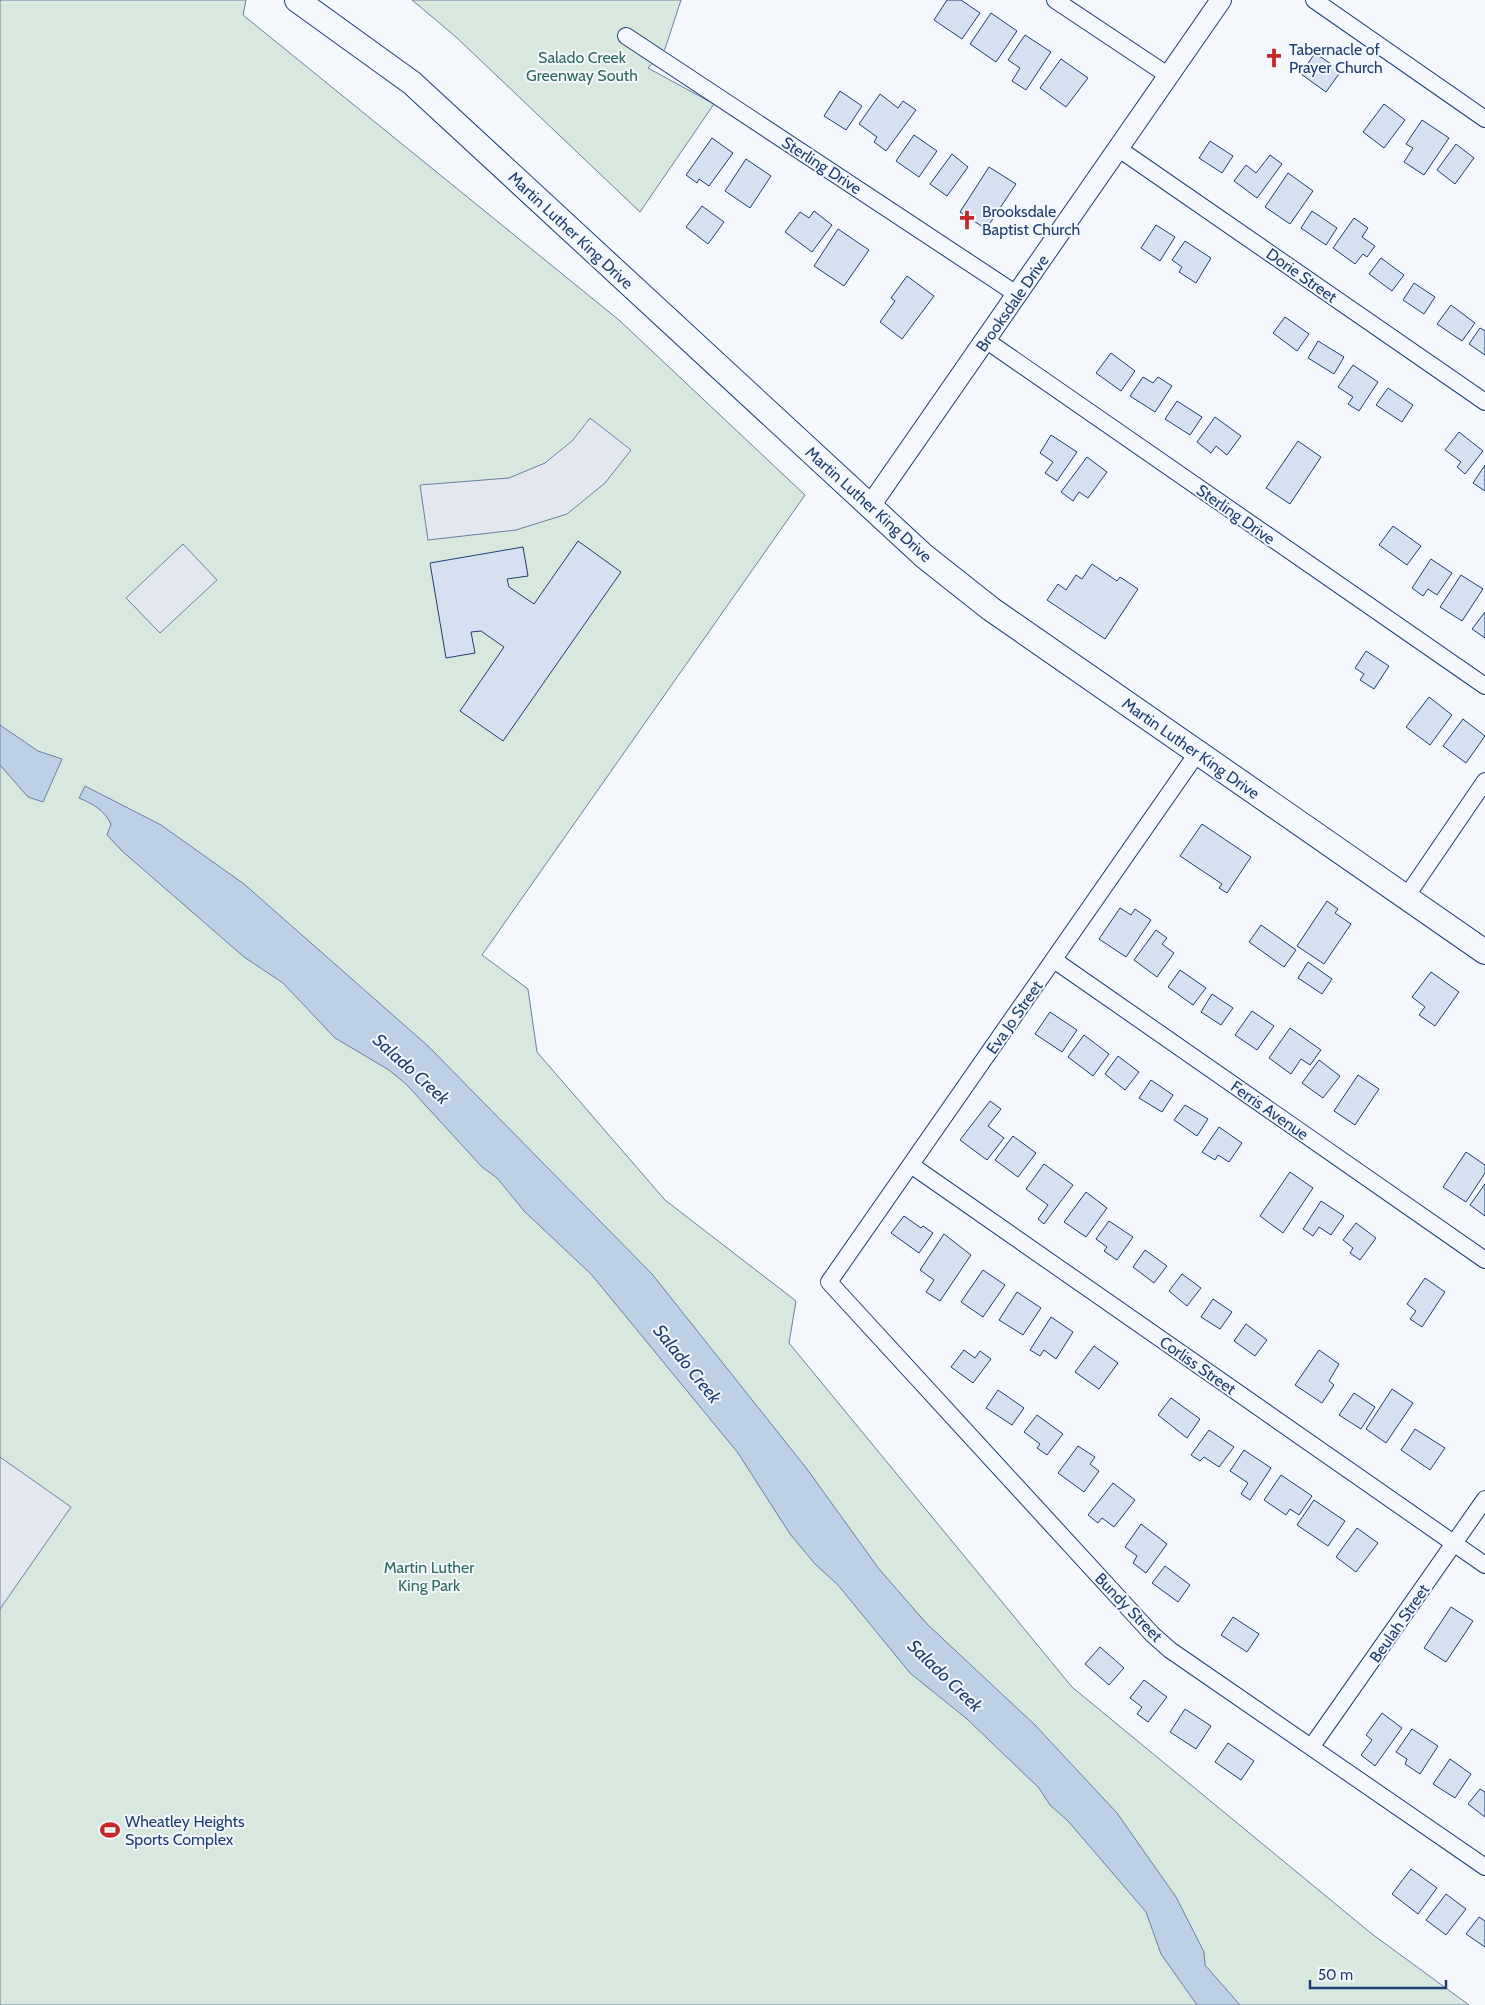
<svg xmlns="http://www.w3.org/2000/svg" width="1485" height="2005" viewBox="0 0 1485 2005" font-family="Cabin,sans-serif">
  <rect width="100%" height="100%" fill="#f4f7fb"/>
  <g fill="#d7e8df" stroke="#687fa3">
    <polygon points="0,0 246,0 243,15 619,320 805,495 482,955 528,989 537,1052 665,1200 796,1301 789,1343 1072,1687 1372,1934 1469,2005 0,2005"/>
    <polygon points="412,0 681,0 665,49 648,68 714,104 640,212 456,37"/>
  </g>
  <g fill="#e3e8f0" stroke="#687fa3">
    <polygon points="590,418 631,450 605,483 567,514 516,530 428,540 420,485 509,478 545,463 573,440"/>
    <polygon points="183,544 217,580 160,633 126,598"/>
    <polygon points="0,1457 71,1507 0,1609"/>
  </g>
  <g fill="#bed0e5" stroke="#687fa3">
    <polygon points="0,725 38,751 62,759 43,802 28,797 0,765"/>
    <path d="M 85,786 L 161,825 L 244,884 L 428,1046 L 652,1274 L 807,1469 L 879,1569 L 927,1624 L 1035,1725 L 1117,1813 L 1176,1897 L 1204,1952 L 1205,1965 L 1240,2005 L 1197,2005 L 1161,1954 L 1146,1912 L 1068,1821 L 1050,1805 L 1039,1788 L 967,1719 L 910,1673 L 838,1585 L 815,1564 L 790,1534 L 738,1453 L 591,1274 L 525,1212 L 497,1178 L 482,1167 L 406,1084 L 389,1070 L 335,1038 L 283,983 L 244,957 L 122,851 L 107,835 L 111,824 C 103,809 93,804 79,798 Z"/>
  </g>
  <g fill="#d5e0f0" stroke="#1d3f73">
    <polygon points="947,0 961,0 980,13 962,39 934,20"/>
    <polygon points="991,13 1017,31 996,62 970,44"/>
    <polygon points="1025,35 1051,52 1026,90 1012,81 1020,68 1008,60"/>
    <polygon points="1315,53 1341,71 1326,92 1301,74"/>
    <polygon points="1061,59 1088,78 1066,107 1040,88"/>
    <polygon points="840,91 862,106 846,130 824,116"/>
    <polygon points="880,94 898,108 903,101 916,110 886,151 874,142 877,137 859,124"/>
    <polygon points="1384,104 1405,120 1384,148 1363,132"/>
    <polygon points="1422,120 1449,138 1424,175 1404,162 1413,148 1406,144"/>
    <polygon points="914,135 937,151 919,177 896,161"/>
    <polygon points="712,138 733,153 709,186 699,179 697,183 686,175"/>
    <polygon points="1210,141 1233,156 1222,173 1199,158"/>
    <polygon points="1456,144 1474,158 1455,184 1437,170"/>
    <polygon points="952,154 968,167 947,196 930,184"/>
    <polygon points="1270,155 1282,164 1257,198 1234,181 1246,165 1256,173"/>
    <polygon points="746,159 771,176 750,208 725,191"/>
    <polygon points="989,167 1016,184 986,229 960,212"/>
    <polygon points="1288,173 1313,191 1290,224 1265,207"/>
    <polygon points="702,206 724,222 708,244 686,227"/>
    <polygon points="814,211 832,225 812,252 785,232 800,212 809,218"/>
    <polygon points="1312,211 1337,228 1326,245 1301,228"/>
    <polygon points="1354,218 1368,228 1362,237 1375,246 1367,257 1363,254 1355,264 1333,248"/>
    <polygon points="1156,225 1175,237 1160,261 1141,248"/>
    <polygon points="838,229 869,250 844,286 814,266"/>
    <polygon points="1185,241 1211,258 1196,283 1179,272 1182,267 1172,260"/>
    <polygon points="1381,258 1404,275 1392,291 1369,274"/>
    <polygon points="907,276 934,296 902,339 880,322 895,301 891,298"/>
    <polygon points="1414,283 1435,297 1424,314 1403,300"/>
    <polygon points="1451,305 1475,323 1462,341 1437,324"/>
    <polygon points="1285,317 1309,334 1297,351 1273,333"/>
    <polygon points="1480,328 1485,331 1485,355 1469,344"/>
    <polygon points="1318,341 1344,357 1334,374 1308,358"/>
    <polygon points="1111,353 1135,371 1121,391 1096,373"/>
    <polygon points="1353,365 1378,382 1359,411 1348,404 1353,397 1338,387"/>
    <polygon points="1143,377 1153,383 1158,377 1172,386 1155,412 1130,396"/>
    <polygon points="1388,388 1413,405 1402,422 1376,405"/>
    <polygon points="1177,401 1202,417 1190,435 1165,419"/>
    <polygon points="1215,417 1241,436 1227,455 1216,446 1211,453 1197,442"/>
    <polygon points="1459,432 1483,451 1465,474 1457,467 1461,462 1445,450"/>
    <polygon points="1051,435 1077,452 1057,481 1045,473 1053,462 1040,453"/>
    <polygon points="1298,441 1321,457 1290,504 1266,488"/>
    <polygon points="1087,457 1107,472 1088,498 1079,492 1073,501 1061,492"/>
    <polygon points="1485,465 1485,491 1473,483"/>
    <polygon points="1393,526 1421,546 1407,565 1379,545"/>
    <polygon points="578,541 621,572 503,741 460,711 504,647 481,631 471,632 475,653 446,658 430,563 523,547 528,576 507,579 509,587 534,604"/>
    <polygon points="1431,559 1452,573 1437,595 1428,589 1423,596 1412,588"/>
    <polygon points="1092,564 1117,581 1120,577 1138,589 1105,639 1047,600 1058,584 1066,590 1076,575 1082,579"/>
    <polygon points="1461,575 1483,589 1462,621 1440,607"/>
    <polygon points="1485,612 1485,638 1472,629"/>
    <polygon points="1366,651 1389,666 1374,689 1360,680 1364,674 1355,668"/>
    <polygon points="1429,697 1452,715 1430,745 1406,727"/>
    <polygon points="1463,719 1485,736 1466,763 1443,746"/>
    <polygon points="1202,824 1251,857 1227,893 1219,888 1222,884 1180,856"/>
    <polygon points="1327,901 1338,909 1335,913 1351,924 1324,964 1297,946"/>
    <polygon points="1120,908 1131,915 1135,909 1151,920 1126,957 1099,939"/>
    <polygon points="1261,925 1296,950 1284,967 1249,942"/>
    <polygon points="1156,930 1167,938 1162,944 1174,953 1157,977 1134,960"/>
    <polygon points="1308,962 1332,979 1322,994 1298,978"/>
    <polygon points="1180,970 1206,988 1193,1005 1168,987"/>
    <polygon points="1431,972 1459,992 1435,1026 1419,1015 1425,1007 1412,997"/>
    <polygon points="1212,994 1233,1008 1221,1025 1201,1012"/>
    <polygon points="1252,1011 1274,1026 1257,1050 1235,1035"/>
    <polygon points="1050,1012 1077,1030 1062,1052 1035,1034"/>
    <polygon points="1290,1028 1321,1050 1310,1065 1301,1059 1291,1074 1269,1058"/>
    <polygon points="1084,1035 1109,1054 1093,1076 1068,1057"/>
    <polygon points="1118,1056 1139,1072 1125,1090 1105,1074"/>
    <polygon points="1319,1060 1340,1076 1323,1098 1302,1083"/>
    <polygon points="1358,1075 1379,1089 1355,1125 1334,1111"/>
    <polygon points="1151,1080 1173,1095 1162,1112 1139,1098"/>
    <polygon points="990,1101 1001,1109 988,1126 1004,1138 987,1160 960,1140"/>
    <polygon points="1185,1105 1208,1119 1197,1136 1174,1120"/>
    <polygon points="1219,1127 1242,1143 1229,1162 1218,1155 1215,1160 1202,1152"/>
    <polygon points="1013,1136 1036,1153 1018,1177 995,1160"/>
    <polygon points="1466,1152 1485,1165 1485,1173 1466,1202 1443,1187"/>
    <polygon points="1044,1164 1073,1185 1044,1224 1038,1219 1048,1205 1026,1189"/>
    <polygon points="1290,1172 1313,1188 1283,1233 1260,1216"/>
    <polygon points="1485,1184 1485,1216 1470,1205"/>
    <polygon points="1086,1192 1107,1208 1086,1237 1064,1222"/>
    <polygon points="1321,1201 1344,1216 1331,1235 1319,1227 1313,1236 1303,1229"/>
    <polygon points="904,1216 921,1228 923,1226 933,1233 919,1253 891,1233"/>
    <polygon points="1109,1221 1133,1237 1117,1260 1104,1251 1107,1247 1096,1239"/>
    <polygon points="1356,1223 1376,1238 1360,1260 1350,1253 1353,1248 1343,1240"/>
    <polygon points="944,1234 971,1255 940,1301 926,1292 934,1280 920,1270"/>
    <polygon points="1145,1250 1167,1266 1154,1283 1133,1267"/>
    <polygon points="983,1270 1005,1285 983,1317 961,1302"/>
    <polygon points="1182,1274 1201,1288 1187,1306 1169,1291"/>
    <polygon points="1425,1278 1445,1292 1422,1327 1410,1319 1416,1311 1407,1304"/>
    <polygon points="1017,1292 1041,1308 1023,1335 999,1320"/>
    <polygon points="1213,1299 1232,1312 1220,1329 1201,1317"/>
    <polygon points="1051,1317 1073,1332 1056,1359 1044,1350 1040,1356 1030,1350"/>
    <polygon points="1246,1324 1267,1340 1255,1356 1234,1341"/>
    <polygon points="1094,1346 1118,1363 1099,1389 1075,1372"/>
    <polygon points="964,1350 975,1358 980,1351 991,1359 973,1383 951,1367"/>
    <polygon points="1319,1350 1339,1364 1329,1381 1334,1385 1322,1403 1295,1385"/>
    <polygon points="1392,1389 1413,1403 1386,1443 1366,1429"/>
    <polygon points="998,1390 1024,1408 1012,1425 986,1408"/>
    <polygon points="1354,1393 1375,1407 1361,1429 1339,1415"/>
    <polygon points="1171,1398 1200,1419 1187,1438 1158,1415"/>
    <polygon points="1037,1415 1063,1434 1047,1455 1037,1448 1040,1444 1024,1432"/>
    <polygon points="1415,1429 1445,1448 1430,1470 1401,1450"/>
    <polygon points="1209,1430 1234,1447 1219,1467 1204,1457 1200,1461 1191,1455"/>
    <polygon points="1078,1446 1095,1457 1090,1464 1099,1471 1084,1492 1058,1473"/>
    <polygon points="1244,1450 1271,1468 1250,1500 1241,1494 1248,1483 1230,1471"/>
    <polygon points="1281,1475 1312,1496 1299,1515 1290,1509 1286,1515 1264,1500"/>
    <polygon points="1113,1483 1135,1500 1114,1527 1102,1518 1098,1523 1088,1515"/>
    <polygon points="1314,1500 1345,1521 1328,1546 1297,1525"/>
    <polygon points="1141,1524 1167,1544 1146,1573 1133,1563 1137,1556 1125,1547"/>
    <polygon points="1357,1528 1378,1543 1356,1572 1336,1557"/>
    <polygon points="1165,1566 1190,1585 1178,1602 1152,1583"/>
    <polygon points="1451,1607 1473,1621 1446,1662 1424,1648"/>
    <polygon points="1233,1617 1259,1634 1247,1652 1221,1635"/>
    <polygon points="1100,1647 1124,1668 1109,1685 1085,1664"/>
    <polygon points="1144,1680 1167,1697 1148,1722 1137,1714 1142,1707 1130,1698"/>
    <polygon points="1185,1709 1211,1726 1196,1749 1170,1732"/>
    <polygon points="1382,1713 1402,1728 1375,1766 1361,1755 1372,1740 1366,1735"/>
    <polygon points="1412,1729 1438,1746 1420,1774 1405,1764 1407,1759 1396,1752"/>
    <polygon points="1228,1743 1254,1761 1241,1780 1215,1762"/>
    <polygon points="1450,1759 1471,1774 1455,1798 1433,1784"/>
    <polygon points="1480,1789 1485,1792 1485,1817 1468,1804"/>
    <polygon points="1411,1869 1437,1888 1418,1914 1392,1894"/>
    <polygon points="1446,1894 1466,1909 1446,1935 1426,1920"/>
    <polygon points="1479,1917 1485,1921 1485,1947 1466,1934"/>
  </g>
  <g fill="none" stroke-linecap="round" stroke-linejoin="round">
    <defs>
      <g id="minor">
        <polyline points="1055,0 1169,76"/>
        <polyline points="1314,0 1485,119"/>
        <polyline points="626,36 1018,295"/>
        <polyline points="1119,149 1485,402"/>
        <polyline points="987,341 1485,686"/>
        <polyline points="1198,752 829,1282 1152,1634 1170,1650 1485,1867"/>
        <polyline points="1406,897 1485,781"/>
        <polyline points="1054,960 1485,1260"/>
        <polyline points="911,1165 1485,1565"/>
        <polyline points="1312,1746 1485,1499"/>
      </g>
      <polyline id="tertiary" points="870,506 1221,0"/>
      <polyline id="secondary" points="297,0 412,83 924,556 991,609 1485,952"/>
    </defs>
    <use href="#minor" stroke="#1d3f73" stroke-width="18"/>
    <use href="#tertiary" stroke="#1d3f73" stroke-width="22"/>
    <use href="#secondary" stroke="#1d3f73" stroke-width="26"/>
    <use href="#minor" stroke="#f4f7fb" stroke-width="16"/>
    <use href="#tertiary" stroke="#f4f7fb" stroke-width="20"/>
    <use href="#secondary" stroke="#f4f7fb" stroke-width="24"/>
  </g>
  <defs>
    <symbol id="church-bare" viewBox="-9 -9 18 18"><path d="M-1.2-6h2.4v3.5h3.3v2.4h-3.3V6h-2.4V-.1h-3.3v-2.4h3.3Z" fill="#c62828" stroke="#f4f7fb" stroke-width="2.5" paint-order="stroke"/></symbol>
    <symbol id="stadium-bare" viewBox="-9 -9 18 18"><path d="M0-5a6.5 5 0 1 0 0 10a6.5 5 0 1 0 0-10ZM-3.5-1.8h7v3.6h-7Z" fill="#c62828" stroke="#f4f7fb" stroke-width="2.5" paint-order="stroke"/></symbol>
  </defs>
  <g fill-rule="evenodd">
    <use href="#church-bare" x="1260" y="44" width="28" height="28"/>
    <use href="#church-bare" x="953" y="206" width="28" height="28"/>
    <use href="#stadium-bare" x="96" y="1816" width="28" height="28"/>
  </g>
  <g text-anchor="middle" stroke-width="4" stroke-linejoin="round" paint-order="stroke">
    <g font-size="16" fill="#1d3f73" stroke="#f4f7fb" text-anchor="start">
      <text x="1289" y="55">Tabernacle of<tspan x="1289" dy="18">Prayer Church</tspan></text>
      <text x="982" y="217">Brooksdale<tspan x="982" dy="18">Baptist Church</tspan></text>
      <text x="125" y="1827">Wheatley Heights<tspan x="125" dy="18">Sports Complex</tspan></text>
    </g>
    <g font-size="16" fill="#2c6c60" stroke="#f4f7fb">
      <text x="582" y="63">Salado Creek<tspan x="582" dy="18">Greenway South</tspan></text>
      <text x="429" y="1573">Martin Luther<tspan x="429" dy="18">King Park</tspan></text>
    </g>
    <g font-size="16" fill="#1d3f73" stroke="#f4f7fb">
      <text transform="translate(822 165) rotate(33)" y="6">Sterling Drive</text>
      <text transform="translate(571 230) rotate(43)" y="6">Martin Luther King Drive</text>
      <text transform="translate(1302 275) rotate(35)" y="6">Dorie Street</text>
      <text transform="translate(1012 303) rotate(-55)" y="6">Brooksdale Drive</text>
      <text transform="translate(869 504) rotate(42)" y="6">Martin Luther King Drive</text>
      <text transform="translate(1236 514) rotate(35)" y="6">Sterling Drive</text>
      <text transform="translate(1191 748) rotate(35)" y="6">Martin Luther King Drive</text>
      <text transform="translate(1014 1017) rotate(-55)" y="6">Eva Jo Street</text>
      <text transform="translate(1270 1110) rotate(35)" y="6">Ferris Avenue</text>
      <text transform="translate(1198 1365) rotate(35)" y="6">Corliss Street</text>
      <text transform="translate(1129 1607) rotate(46)" y="6">Bundy Street</text>
      <text transform="translate(1399 1623) rotate(-55)" y="6">Beulah Street</text>
    </g>
    <g font-size="18" font-style="italic" fill="#1d3f73" stroke="#f4f7fb">
      <text transform="translate(411 1069) rotate(42)" y="6">Salado Creek</text>
      <text transform="translate(687 1364) rotate(51)" y="6">Salado Creek</text>
      <text transform="translate(945 1676) rotate(44)" y="6">Salado Creek</text>
    </g>
  </g>
  <path d="M1310 1980v8h136v-8" fill="none" stroke="#1d3f73" stroke-width="2.5"/>
  <text x="1318" y="1980" font-size="15" fill="#1d3f73" stroke="#f4f7fb" stroke-width="4" paint-order="stroke">50 m</text>
</svg>
